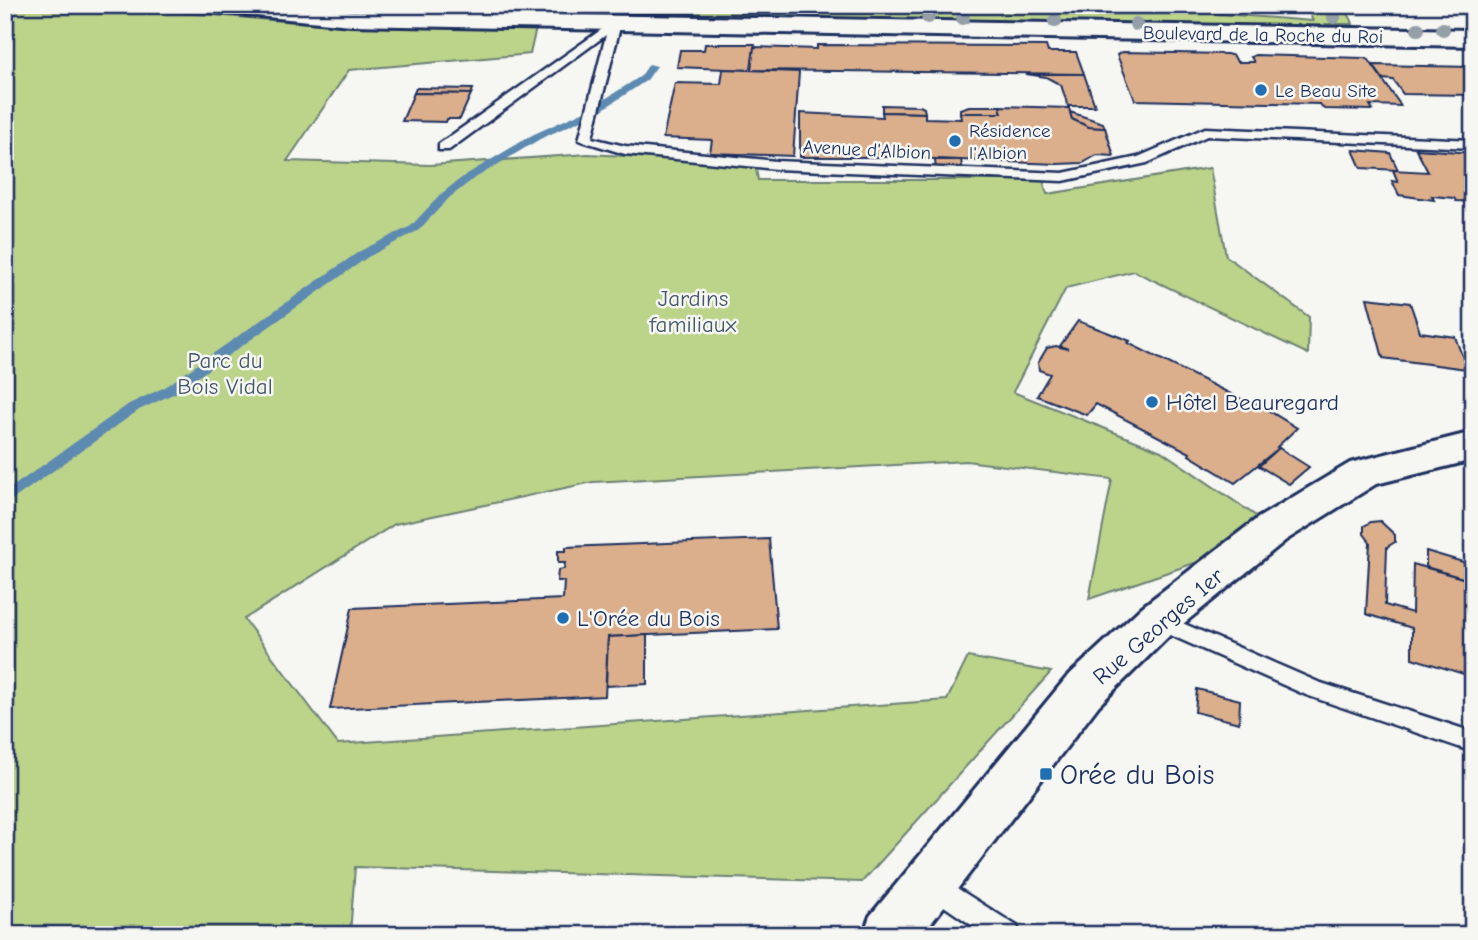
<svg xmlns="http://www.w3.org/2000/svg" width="1478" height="940" viewBox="0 0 1478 940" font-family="'Comic Neue',sans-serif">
  <rect width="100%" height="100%" fill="#f6f6f2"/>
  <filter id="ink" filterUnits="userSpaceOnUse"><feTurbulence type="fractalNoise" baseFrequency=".0143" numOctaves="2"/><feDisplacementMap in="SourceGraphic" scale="14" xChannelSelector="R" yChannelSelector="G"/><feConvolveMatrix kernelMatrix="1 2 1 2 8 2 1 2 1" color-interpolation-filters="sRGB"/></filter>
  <g filter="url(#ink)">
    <g fill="#bcd38a" stroke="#6c8174" stroke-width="2">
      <polygon points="5,5 142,5 174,12 333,25 536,28 530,54 349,70 287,161 430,165 588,154 755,163 758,180 1043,180 1047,194 1210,168 1226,256 1309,317 1308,354 1134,271 1066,288 1013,392 1161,451 1262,520 1221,554 1089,599 1112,479 966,461 593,482 395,524 244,619 338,744 947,700 968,657 1051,672 862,882 355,867 350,935 5,935"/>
      <path d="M 615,5 L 1109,5 L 1313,21 L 1307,8 C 1324,6 1348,4 1353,24 L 1326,24 L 1332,31 L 615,14 L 566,12 L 564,7 Z"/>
    </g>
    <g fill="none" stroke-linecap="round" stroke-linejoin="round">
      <polygon fill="#5c8ab1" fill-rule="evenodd" points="649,64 657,66 647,80 599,112 540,139 472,180 449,198 419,230 368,257 175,393 139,410 5,505 5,492 129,404 165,387 360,251 411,226 441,194 464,176 532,135 591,108 641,76"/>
    </g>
    <g fill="#dbae8c" stroke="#1b2f5e" stroke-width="2">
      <polygon points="421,5 481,5 480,8"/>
      <polygon points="705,44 755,44 751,70 677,67 680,50 704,50"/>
      <polygon points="817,45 1046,46 1048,52 1076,52 1084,74 751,70 754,47 817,49"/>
      <polygon points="1122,52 1227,54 1234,56 1237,62 1254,62 1251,57 1255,55 1364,58 1369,60 1401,106 1370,105 1373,110 1324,109 1320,104 1135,100 1117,55"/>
      <polygon points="1373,65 1473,67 1473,95 1403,94 1393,80 1383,79"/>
      <polygon points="723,69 799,72 793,156 710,153 712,140 663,138 675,83 721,84"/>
      <polygon points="1026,74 1084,74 1095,106 1068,106 1061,85 1046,77"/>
      <polygon points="416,88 473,89 471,94 414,93"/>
      <polygon points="414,93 471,94 460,119 447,119 446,122 402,121"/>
      <polygon points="882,105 920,106 924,108 925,113 882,112"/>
      <polygon points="969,106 1000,106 1002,113 960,113 960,109"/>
      <polygon points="1000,106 1069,108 1072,119 1089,127 1105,128 1114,156 1097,155 1083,163 1057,164 888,157 800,157 800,113 883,117 882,112 925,113 925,118 961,119 960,113 1002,113"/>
      <polygon points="1070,112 1103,123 1105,128 1089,127 1072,119"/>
      <polygon points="1416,149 1473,153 1473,202 1456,201 1454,198 1432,196 1434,200 1399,195 1392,181 1398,182 1393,170 1428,172"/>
      <polygon points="1353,150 1390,153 1398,170 1361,168"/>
      <polygon points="935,160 961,160 963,172 936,171"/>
      <polygon points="1367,298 1410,303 1420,332 1455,337 1467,369 1383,358"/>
      <polygon points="1078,321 1130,341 1128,343 1251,404 1253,401 1297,428 1277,447 1279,448 1235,483 1189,455 1190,453 1096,404 1087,415 1037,396 1050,374 1039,370 1038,363 1047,348 1056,346 1068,349 1060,346"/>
      <polygon points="1279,448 1309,467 1289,484 1259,466"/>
      <polygon points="1380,521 1395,535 1395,542 1387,547 1385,605 1412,613 1413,564 1473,581 1473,677 1412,658 1412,628 1366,614 1370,542 1364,534 1364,526 1371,522"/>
      <polygon points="769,539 777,629 608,637 605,696 330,709 352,608 563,599 564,581 557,581 558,570 564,569 565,563 558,563 558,551 566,551 566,547"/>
      <polygon points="1426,551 1473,565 1473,581 1426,567"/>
      <polygon points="647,635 647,684 606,686 608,637"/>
      <polygon points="1197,689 1240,700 1239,723 1195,712"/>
    </g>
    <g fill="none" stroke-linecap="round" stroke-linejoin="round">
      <defs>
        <g id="lane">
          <polygon points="615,20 621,23 592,138 625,146 776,161 1063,173 1138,157 1205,128 1473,140 1473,148 1207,136 1147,163 1063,181 776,169 625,154 579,140 606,35 449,150 439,150 439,144"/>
          <polygon points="1157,612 1318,682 1473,732 1473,752 1306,695 1150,626 1147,620 1150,614"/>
          <polygon points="933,873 1017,926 1020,935 986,935 925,893 921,885 925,877"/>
        </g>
        <g id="secondary">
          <polygon points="202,5 293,5 351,11 1473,30 1473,46 351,25 214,12 206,10"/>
          <polygon points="1473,432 1473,460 1376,484 1286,540 1172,633 1099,705 922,935 863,935 870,916 1067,677 1142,607 1258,518 1350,463"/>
        </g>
      </defs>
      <use href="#lane" stroke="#1b2f5e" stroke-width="5"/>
      <use href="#secondary" stroke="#1b2f5e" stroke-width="6"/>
      <use href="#lane" fill="#f6f6f2" fill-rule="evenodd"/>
      <use href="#secondary" fill="#f6f6f2" fill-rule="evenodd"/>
    </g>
    <g fill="#949fa7">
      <circle cx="928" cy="17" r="7"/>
      <circle cx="1334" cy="17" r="7"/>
      <circle cx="963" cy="18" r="7"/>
      <circle cx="1055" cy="21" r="7"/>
      <circle cx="1136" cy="24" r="7"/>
      <circle cx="1418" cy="29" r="7"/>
      <circle cx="1443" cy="29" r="7"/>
    </g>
  </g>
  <g fill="#1f6fb2" stroke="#f6f6f2" stroke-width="2.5">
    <circle cx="1261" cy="90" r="7"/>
    <circle cx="955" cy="141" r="7"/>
    <circle cx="1152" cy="402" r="7"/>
    <circle cx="563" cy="618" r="7"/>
    <rect x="1039" y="767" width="14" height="14" rx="3.5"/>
  </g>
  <g text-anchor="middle" stroke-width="5" stroke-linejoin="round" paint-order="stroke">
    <g font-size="19" fill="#1b2f5e" stroke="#f6f6f2">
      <text transform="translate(1263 34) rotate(1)" y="7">Boulevard de la Roche du Roi</text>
      <text transform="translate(867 149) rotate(3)" y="7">Avenue d'Albion</text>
    </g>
    <g font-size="19" fill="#1b2f5e" stroke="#f6f6f2" text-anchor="start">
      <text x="1275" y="97">Le Beau Site</text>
      <text x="969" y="137">Résidence<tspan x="969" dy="22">l'Albion</tspan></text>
    </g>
    <g font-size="23" fill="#435869" stroke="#f6f6f2">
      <text x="693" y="306">Jardins<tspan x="693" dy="26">familiaux</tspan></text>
      <text x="225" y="368">Parc du<tspan x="225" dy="26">Bois Vidal</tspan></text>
    </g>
    <g font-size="23" fill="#1b2f5e" stroke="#f6f6f2" text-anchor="start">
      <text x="1166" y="410">Hôtel Beauregard</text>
      <text x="577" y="626">L'Orée du Bois</text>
    </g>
    <g font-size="23" fill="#1b2f5e" stroke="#f6f6f2">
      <text transform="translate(1158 626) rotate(-41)" y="8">Rue Georges 1er</text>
    </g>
    <g font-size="28" fill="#1b2f5e" stroke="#f6f6f2" text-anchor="start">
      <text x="1060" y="784">Orée du Bois</text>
    </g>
  </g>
  <rect width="1478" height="940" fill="none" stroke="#f6f6f2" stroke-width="28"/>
  <rect x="14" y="14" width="1450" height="912" fill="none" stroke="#1b2f5e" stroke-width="2.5" filter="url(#ink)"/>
</svg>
